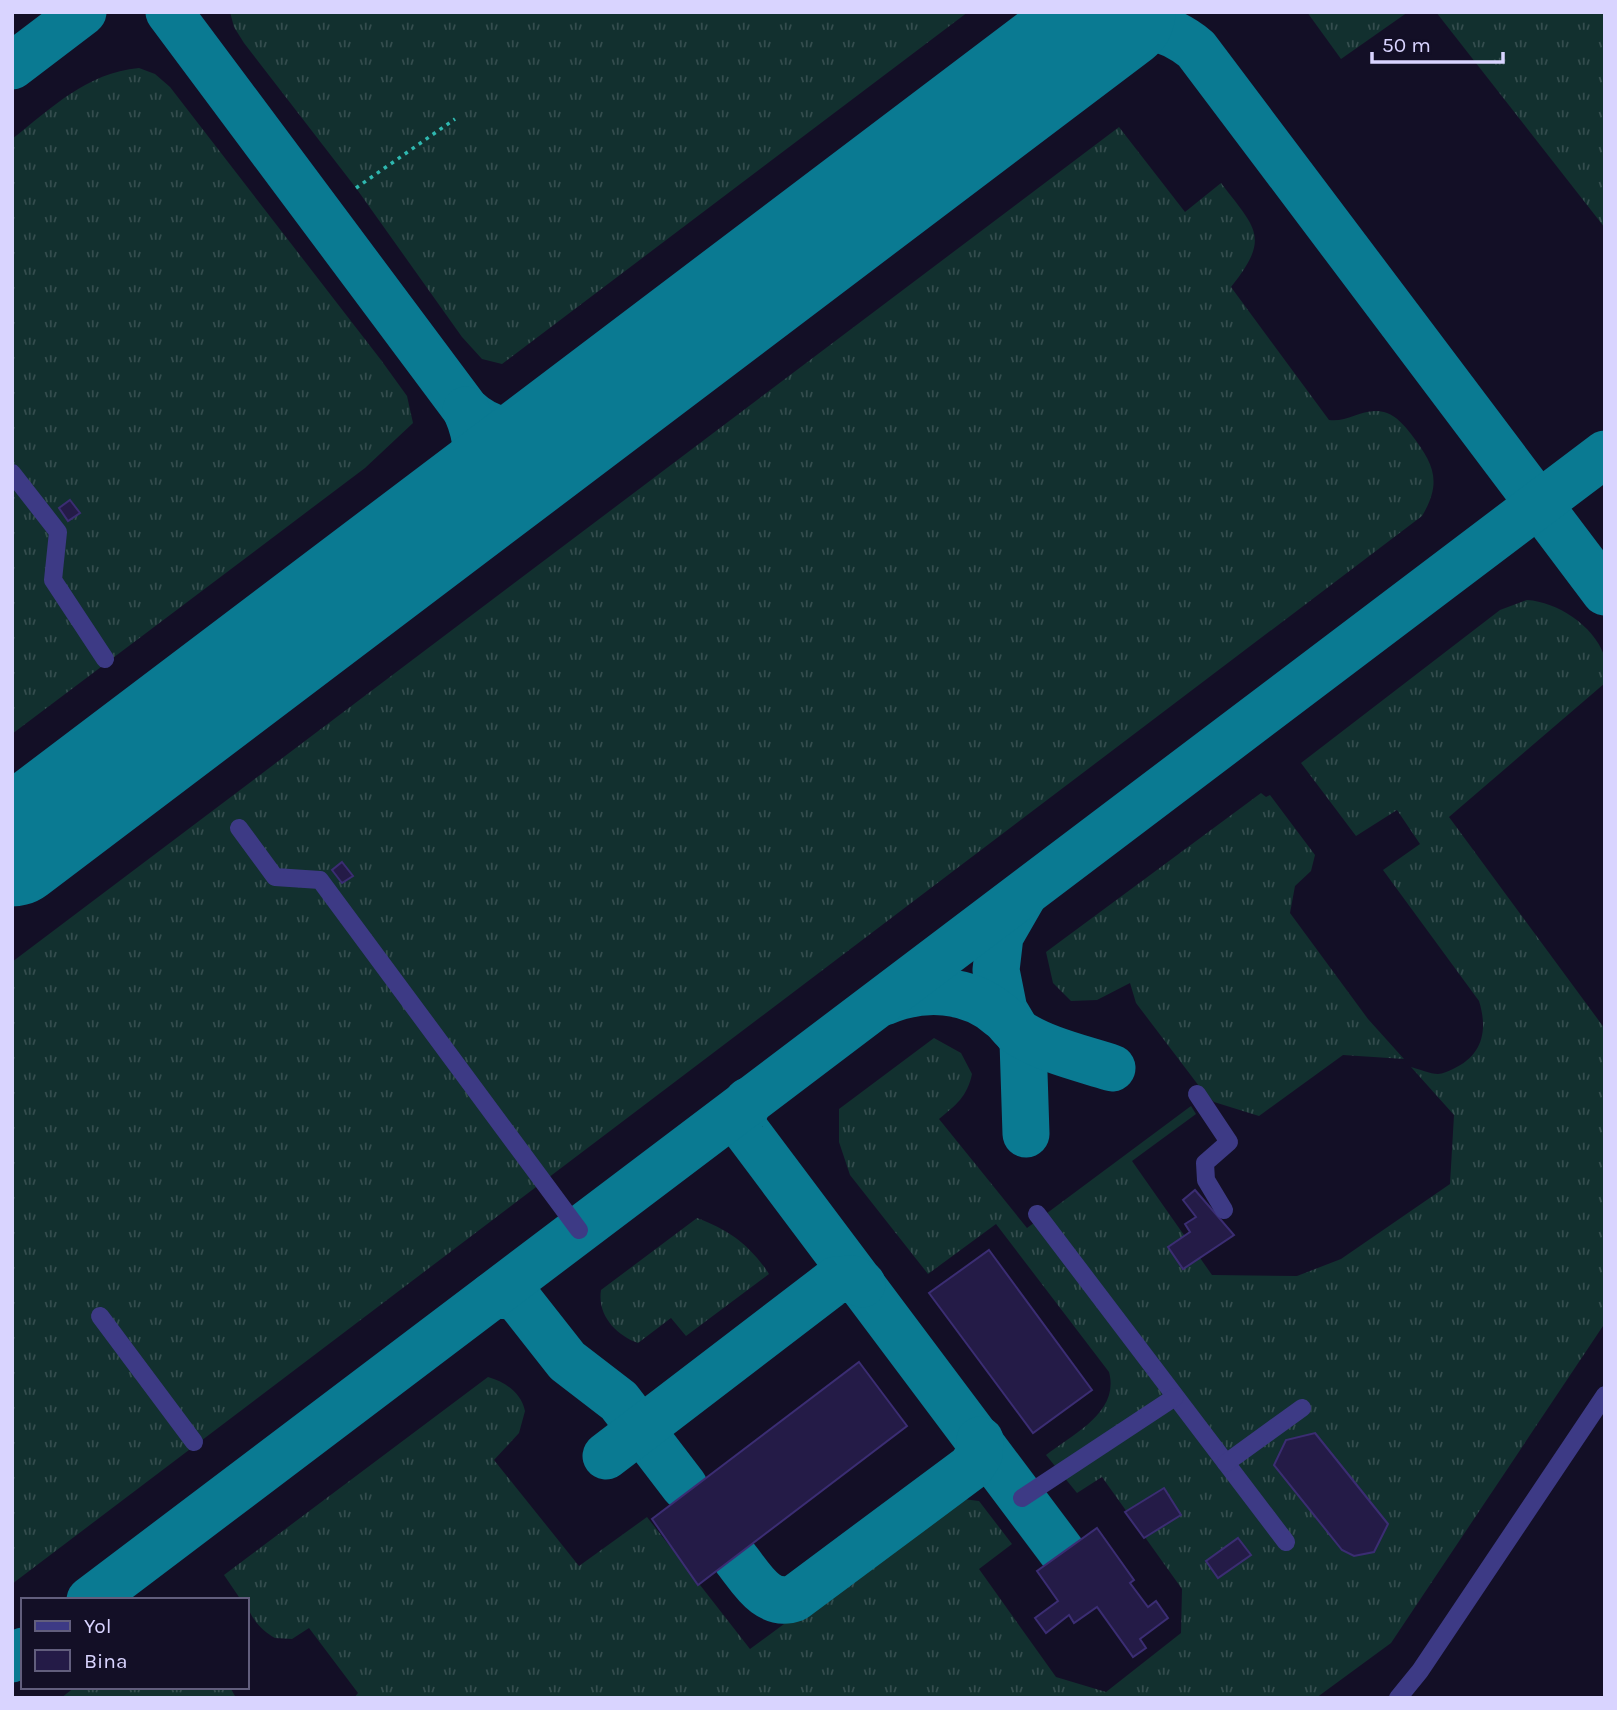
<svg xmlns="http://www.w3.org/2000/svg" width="1617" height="1710" viewBox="0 0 1617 1710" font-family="Karla,sans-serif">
  <defs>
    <pattern id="grass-tufts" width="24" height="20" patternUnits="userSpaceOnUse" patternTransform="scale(1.75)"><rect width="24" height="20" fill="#12302f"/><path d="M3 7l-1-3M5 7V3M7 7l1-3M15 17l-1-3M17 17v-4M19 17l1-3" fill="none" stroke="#344d4e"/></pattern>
  </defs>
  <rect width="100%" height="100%" fill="#130f26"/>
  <g fill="url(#grass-tufts)">
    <polygon points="230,12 968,12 502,364 482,359 462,337 356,188 244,43 234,27"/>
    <polygon points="1307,12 1408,12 1341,59"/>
    <polygon points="1436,12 1605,12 1605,228"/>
    <path d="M 139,68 L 155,74 L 170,87 L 381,360 L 407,396 L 413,423 L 365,468 L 12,734 L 12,139 C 52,108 86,73 139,68 Z"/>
    <path d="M 1119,127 L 1185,212 L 1221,183 C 1256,229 1271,237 1231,287 L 1329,420 C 1349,423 1365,405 1387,413 C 1396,416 1405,426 1411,434 C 1433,463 1443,481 1422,516 L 12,1584 L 12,962 Z"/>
    <path d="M 1527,600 C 1557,602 1593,625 1604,655 C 1607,663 1605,674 1605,683 L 1449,817 L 1605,1029 L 1605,1323 L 1391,1643 L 1316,1698 L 354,1698 L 358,1693 L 309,1628 L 292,1639 L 275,1638 C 262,1631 247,1615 247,1600 L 241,1600 L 224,1575 L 488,1377 C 505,1382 521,1392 525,1411 L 519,1433 L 494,1460 L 579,1566 L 647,1517 L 750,1649 L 955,1498 L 979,1501 L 1012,1544 L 979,1569 L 1056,1677 L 1106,1692 L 1181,1633 L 1182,1589 L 1102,1477 L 1077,1493 L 1046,1455 C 1073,1434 1120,1412 1109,1372 L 996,1224 L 928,1274 L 850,1175 L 839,1142 L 839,1109 L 934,1038 L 961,1053 L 972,1074 C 967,1097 956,1105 939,1119 L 1027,1228 L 1191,1106 L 1196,1114 L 1132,1161 L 1212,1275 L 1297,1276 L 1341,1259 L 1450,1184 L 1454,1115 L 1411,1067 C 1419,1069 1430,1074 1438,1074 C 1443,1074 1448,1071 1453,1069 C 1483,1055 1488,1030 1479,1001 L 1383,870 L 1420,844 L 1397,810 L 1356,836 L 1301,763 L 1500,610 Z"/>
    <polygon points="1261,793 1266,797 1270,795 1315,855 1311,871 1295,886 1290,913 1368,1019 1404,1059 1343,1055 1259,1116 1214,1102 1202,1090 1136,1003 1130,983 1097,1000 1071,1001 1053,983 1046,952"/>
    <path d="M 697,1218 C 729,1230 750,1245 769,1274 L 686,1336 L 671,1318 L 638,1343 C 616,1335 597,1315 601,1290 Z"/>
    <polygon points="75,1687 230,1687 236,1698 61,1698"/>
  </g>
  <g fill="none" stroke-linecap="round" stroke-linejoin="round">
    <g stroke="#0a7a92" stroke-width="47">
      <path d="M 169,12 L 466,410 C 495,438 530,435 567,428"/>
      <path d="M 1107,12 L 1101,25 C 1138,23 1166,24 1196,49 L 1605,592"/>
      <polyline points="12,66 83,12"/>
      <path d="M 457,512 C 477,473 484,451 466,410"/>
      <polyline points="1023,896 1000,936 996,970 1004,1010 1023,1042 1026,1134"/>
      <path d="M 884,1002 C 922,986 969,987 1001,1016 C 1007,1020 1011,1027 1016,1031 C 1044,1050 1081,1058 1112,1068"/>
      <polyline points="748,1101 743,1116 744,1128 1062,1552"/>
      <polyline points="492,1296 507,1295 519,1300 567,1361 619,1401 684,1486"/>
      <polyline points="606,1456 836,1280 853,1279 862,1284"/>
      <path d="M 736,1559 C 752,1579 767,1608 795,1598 L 971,1467 L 979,1455 L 980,1440"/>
      <polyline points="90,1600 1605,454"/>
      <polyline points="12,1659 23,1651"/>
    </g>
    <polyline stroke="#0a7a92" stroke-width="117" points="12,848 1117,12"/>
  </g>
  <g fill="#241b47" stroke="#3b2d73" stroke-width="2">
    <polygon points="70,500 80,513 68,521 59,508"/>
    <polygon points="342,862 353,876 342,883 332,870"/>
    <polygon points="1195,1190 1234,1235 1183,1269 1168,1247 1190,1232 1185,1224 1196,1217 1183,1200"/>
    <polygon points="989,1250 1092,1390 1033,1433 929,1293"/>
    <polygon points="859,1362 907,1426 698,1585 652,1519"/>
    <polygon points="1315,1433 1388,1524 1374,1552 1354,1556 1342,1550 1274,1465 1286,1440"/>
    <polygon points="1164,1488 1181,1515 1144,1538 1125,1512"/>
    <polygon points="1097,1528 1134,1580 1130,1583 1148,1607 1156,1601 1168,1618 1140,1639 1146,1648 1133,1657 1097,1607 1074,1623 1069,1615 1046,1633 1035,1618 1058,1601 1037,1571"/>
    <polygon points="1238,1538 1251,1555 1218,1578 1206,1561"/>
  </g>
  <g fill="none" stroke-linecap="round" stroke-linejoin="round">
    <polyline stroke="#2fb8b0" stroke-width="3.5" stroke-dasharray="3.5 5" stroke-linecap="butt" points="356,188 455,119"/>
    <g stroke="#3d3a85" stroke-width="18">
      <polyline points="12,473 58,532 53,580 105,659"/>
      <polyline points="239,828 275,877 320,880 579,1230"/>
      <polyline points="1197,1094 1229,1142 1205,1163 1206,1180 1224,1210"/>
      <polyline points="1037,1214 1286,1542"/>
      <polyline points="100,1316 194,1442"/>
      <polyline points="1226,1463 1302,1408"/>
      <polyline points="1022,1498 1175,1397"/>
      <polyline points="1398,1698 1420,1671 1605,1395"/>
    </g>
  </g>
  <rect width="1617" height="1710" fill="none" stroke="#d9d4ff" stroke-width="28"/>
  <rect x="21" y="1598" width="228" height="91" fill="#130f26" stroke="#625e7d" stroke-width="2"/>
  <rect x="35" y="1621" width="35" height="10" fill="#3d3a85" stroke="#625e7d" stroke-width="2"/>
  <text x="84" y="1633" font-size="21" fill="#d9d4ff">Yol</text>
  <rect x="35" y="1650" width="35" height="21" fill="#241b47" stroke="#625e7d" stroke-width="2"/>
  <text x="84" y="1668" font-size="21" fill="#d9d4ff">Bina</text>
  <path d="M1372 52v10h131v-10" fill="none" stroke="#d9d4ff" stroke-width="3.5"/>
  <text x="1382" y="52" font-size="21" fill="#d9d4ff" stroke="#130f26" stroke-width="5" paint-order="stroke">50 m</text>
</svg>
